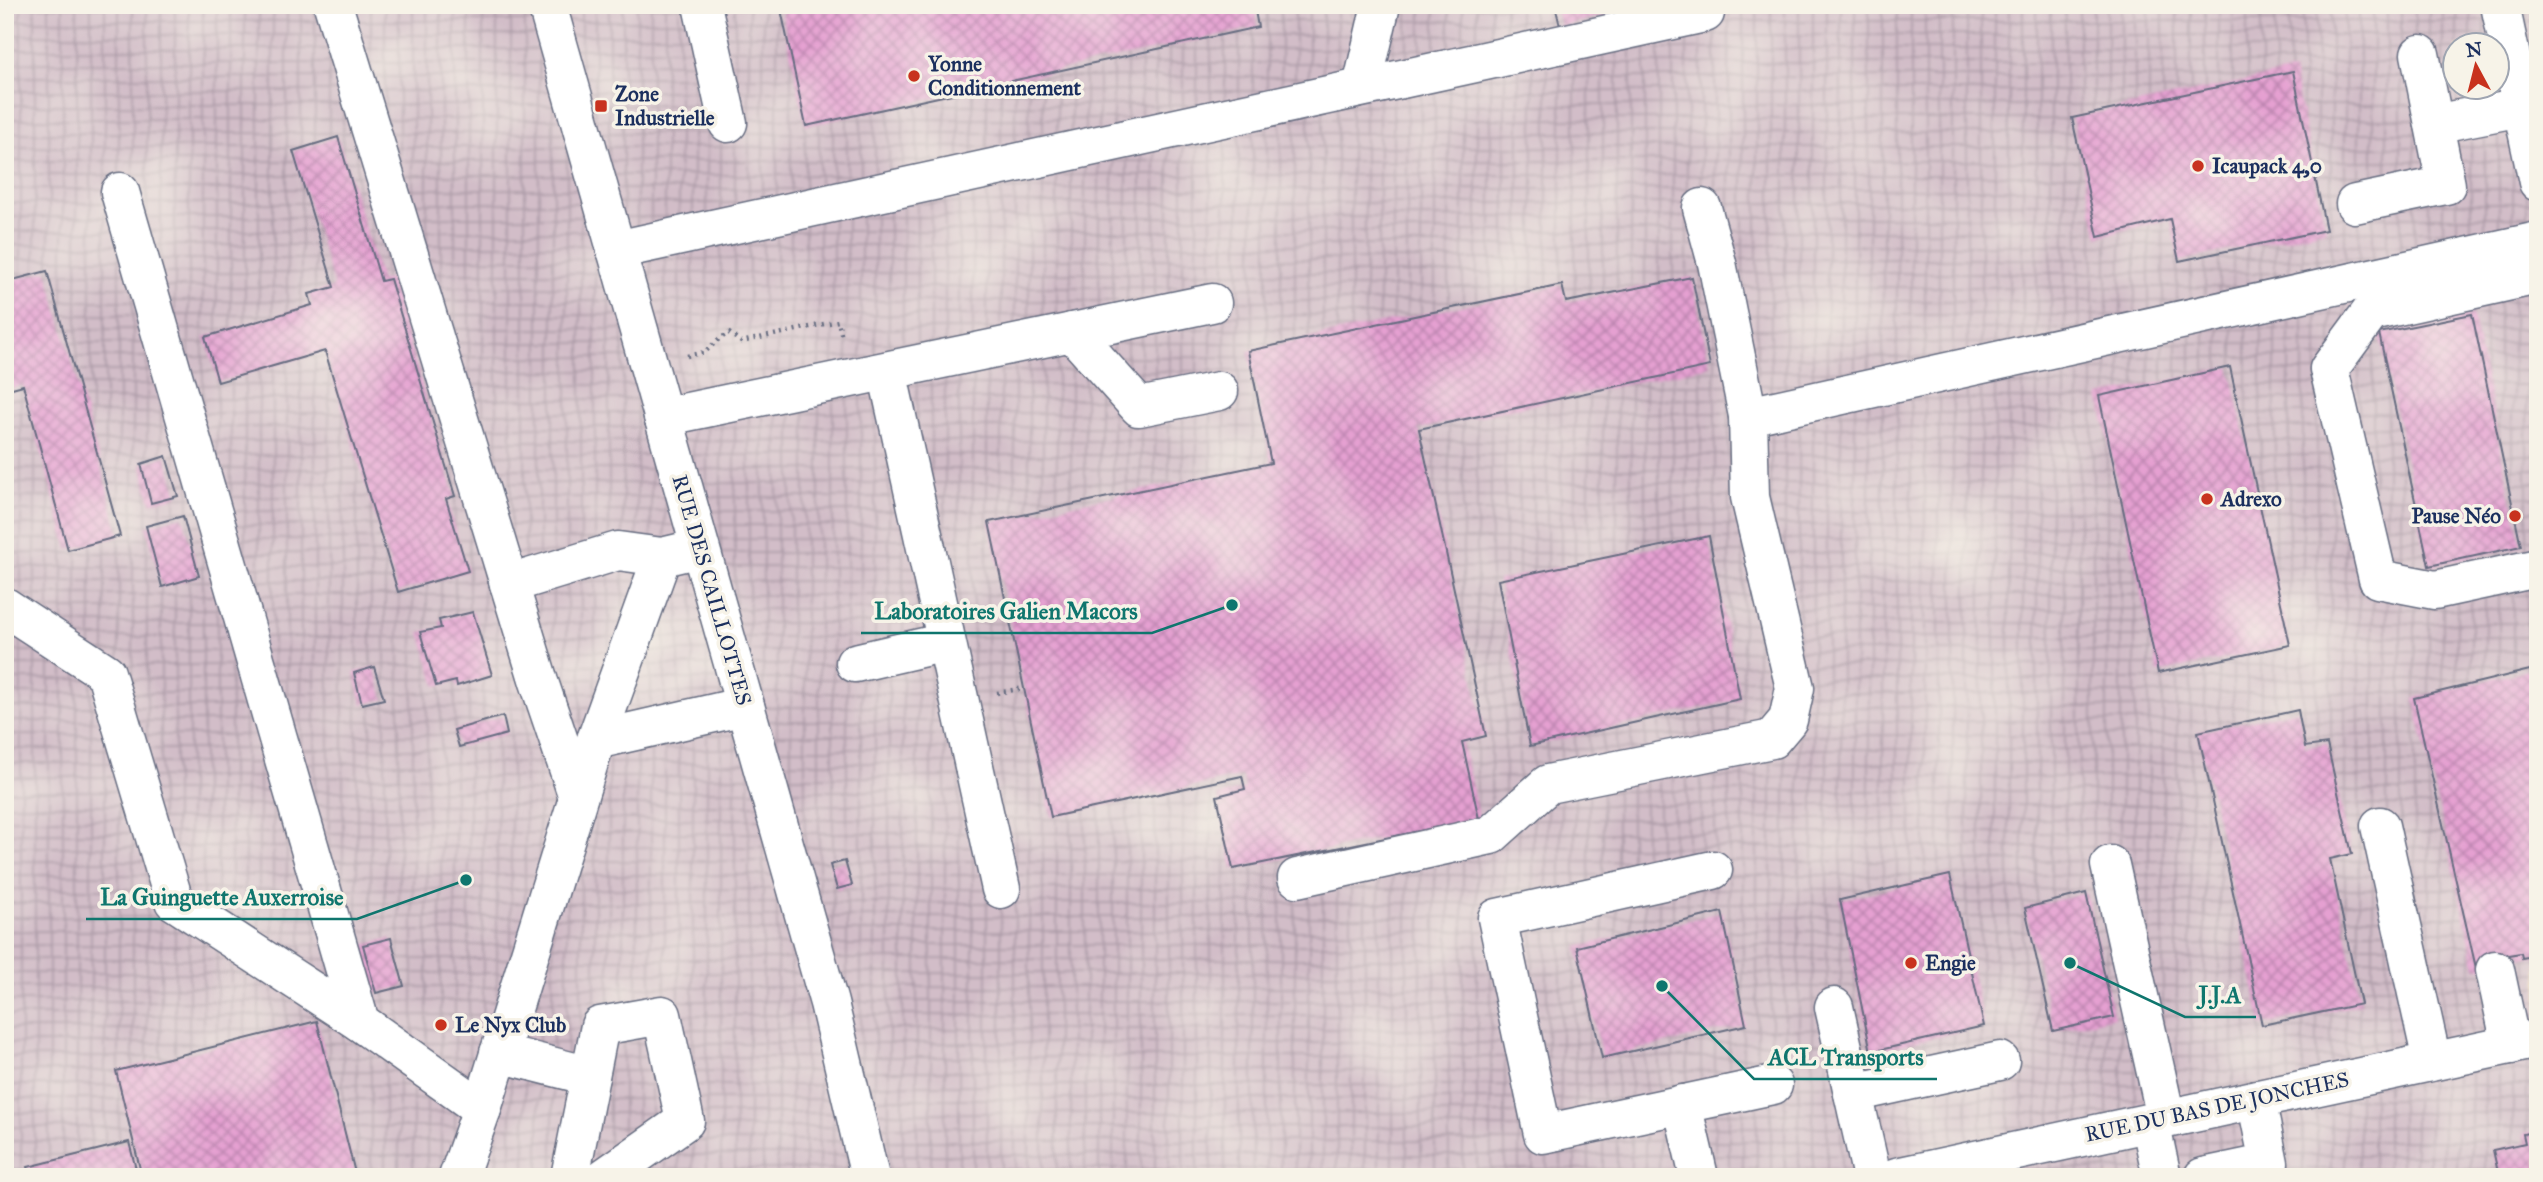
<svg xmlns="http://www.w3.org/2000/svg" width="2543" height="1182" viewBox="0 0 2543 1182" font-family="'IM FELL Great Primer',serif">
  <defs>
    <pattern id="industrial-grid" width="8" height="8" patternUnits="userSpaceOnUse" patternTransform="scale(1.75)"><rect width="8" height="8" fill="#d2bdc8"/><path d="M0 4h8M4 0v8" fill="none" stroke="#aa9aa6"/></pattern>
    <pattern id="building-cross-hatch" width="8" height="8" patternUnits="userSpaceOnUse" patternTransform="scale(1.75)"><rect width="8" height="8" fill="#e5a0d1"/><path d="M0 0l8 8M0 8l8-8" fill="none" stroke="#b983ad"/></pattern>
  </defs>
  <rect width="100%" height="100%" fill="#f7f3e8"/>
  <filter id="ink" filterUnits="userSpaceOnUse"><feTurbulence type="fractalNoise" baseFrequency=".0143" numOctaves="2"/><feDisplacementMap in="SourceGraphic" scale="14" xChannelSelector="R" yChannelSelector="G"/><feConvolveMatrix kernelMatrix="1 2 1 2 8 2 1 2 1" color-interpolation-filters="sRGB"/></filter>
  <filter id="wash" filterUnits="userSpaceOnUse"><feTurbulence type="fractalNoise" baseFrequency=".00686" numOctaves="4" result="noise"/><feDisplacementMap in="SourceGraphic" scale="28" xChannelSelector="R" yChannelSelector="G"/><feGaussianBlur stdDeviation="1.57" result="paint"/><feColorMatrix in="noise" values="0 0 0 0 0 0 0 0 0 0 0 0 0 0 0 0 0 1.4 0 .05"/><feComposite in="paint" operator="in"/></filter>
  <g filter="url(#wash)">
    <rect width="100%" height="100%" fill="#f1debe"/>
    <path fill="url(#industrial-grid)" fill-rule="evenodd" d="M 5,5 L 2538,5 L 2538,1177 L 5,1177 ZM 2456,46 L 2498,46 L 2498,88 L 2456,88 Z"/>
    <g id="blocks">
      <g fill="url(#building-cross-hatch)">
        <polygon points="780,5 1254,5 1258,27 806,126"/>
        <polygon points="1555,5 1651,5 1560,26"/>
        <polygon points="2293,71 2326,230 2179,261 2170,219 2098,237 2072,118"/>
        <polygon points="338,137 381,281 390,279 455,496 446,499 468,571 398,592 325,351 218,382 205,337 312,305 309,294 334,287 293,151"/>
        <polygon points="47,271 120,536 68,550 23,385 5,390 5,282"/>
        <polygon points="1692,277 1710,366 1419,429 1486,736 1462,742 1479,819 1233,869 1217,796 1245,789 1242,776 1051,817 989,522 1271,463 1248,351 1562,285 1566,302"/>
        <polygon points="2472,314 2521,546 2429,566 2379,333"/>
        <polygon points="2230,367 2290,645 2158,673 2099,396"/>
        <polygon points="166,456 178,496 151,503 141,464"/>
        <polygon points="183,516 199,576 162,587 146,526"/>
        <polygon points="1709,536 1740,699 1530,746 1498,580"/>
        <polygon points="473,612 492,675 457,686 456,681 436,686 420,632 441,628 439,620"/>
        <polygon points="374,667 384,699 362,704 354,673"/>
        <polygon points="2538,668 2538,955 2522,958 2521,953 2508,955 2510,961 2476,968 2414,698"/>
        <polygon points="2298,710 2305,747 2327,744 2352,854 2330,859 2361,1004 2262,1025 2198,732"/>
        <polygon points="503,716 507,734 459,747 454,730"/>
        <polygon points="845,861 852,885 837,889 830,865"/>
        <polygon points="1950,875 1984,1026 1871,1052 1840,900"/>
        <polygon points="2086,893 2114,1017 2053,1031 2025,908"/>
        <polygon points="1722,912 1746,1025 1602,1058 1577,947"/>
        <polygon points="391,938 404,986 376,993 363,945"/>
        <polygon points="317,1021 356,1177 142,1177 116,1071"/>
        <polygon points="2538,1131 2538,1177 2499,1177 2493,1150 2525,1143 2523,1134"/>
        <polygon points="129,1142 138,1177 30,1177 28,1167"/>
      </g>
    </g>
  </g>
  <g filter="url(#ink)">
    <use href="#blocks" fill-opacity="0" stroke="#666c80" stroke-width="2"/>
    <g fill="none" stroke-linecap="round" stroke-linejoin="round">
      <defs>
        <g id="minor">
          <polyline points="333,5 539,682 578,797"/>
          <polyline points="547,5 829,1003 870,1177"/>
          <polyline points="702,5 728,123"/>
          <polyline points="2500,5 2538,182"/>
          <polyline points="1362,87 1381,5"/>
          <polyline points="2434,124 2521,107"/>
          <polyline points="120,192 360,1022 482,1109"/>
          <polyline points="2355,204 2446,185 2420,54"/>
          <polyline points="616,250 1705,13"/>
          <polyline points="2538,275 2371,312 2329,369 2378,579 2435,590 2538,568"/>
          <polyline points="1072,332 1139,407 1219,391"/>
          <polyline points="887,371 1001,889"/>
          <polyline points="1748,416 2538,241"/>
          <polyline points="663,417 1212,303"/>
          <polyline points="509,584 618,551 662,557"/>
          <polyline points="5,607 106,673 174,901 360,1022"/>
          <polyline points="855,663 946,642"/>
          <polyline points="596,740 745,706"/>
          <polyline points="2380,826 2432,1061"/>
          <polyline points="2110,865 2166,1118"/>
          <polyline points="1713,870 1497,918 1543,1134 1773,1085"/>
          <polyline points="1297,878 1491,835 1548,784 1772,739 1788,720 1795,688 1750,497 1748,416 1717,263 1702,208"/>
          <polyline points="2495,970 2511,1045"/>
          <polyline points="1834,1007 1853,1093"/>
          <polyline points="499,1053 590,1076"/>
          <polyline points="1682,1104 1699,1177"/>
          <polyline points="2150,1122 2162,1177"/>
          <polyline points="458,1177 482,1109 596,740 662,557 700,548"/>
          <polyline points="570,1177 600,1026 662,1015 685,1121 605,1177"/>
          <polyline points="1872,1177 1853,1093 2000,1061"/>
          <polyline points="1896,1177 2538,1039"/>
          <polyline points="2203,1177 2269,1163 2256,1099"/>
        </g>
      </defs>
      <use href="#minor" stroke="#666c80" stroke-width="41"/>
      <g stroke="#666c80" stroke-width="4.5" stroke-dasharray="2 5" stroke-linecap="butt">
        <polyline points="687,356 705,352 719,339 729,333 741,342 838,321 842,338"/>
        <polyline points="997,693 1024,688"/>
      </g>
      <use href="#minor" stroke="#fff" stroke-width="38"/>
    </g>
  </g>
  <g fill="#c8321e" stroke="#f7f3e8" stroke-width="2.5">
    <circle cx="914" cy="76" r="7"/>
    <rect x="594" y="99" width="14" height="14" rx="3.5"/>
    <circle cx="2198" cy="166" r="7"/>
    <circle cx="2207" cy="499" r="7"/>
    <circle cx="2515" cy="516" r="7"/>
    <circle cx="1911" cy="963" r="7"/>
    <circle cx="441" cy="1025" r="7"/>
  </g>
  <g text-anchor="middle" stroke-width="7" stroke-linejoin="round" paint-order="stroke">
    <g font-size="21" font-weight="bold" fill="#1b2f5e" stroke="#f7f3e8" text-anchor="start">
      <text x="928" y="71">Yonne<tspan x="928" dy="24">Conditionnement</tspan></text>
      <text x="615" y="101">Zone<tspan x="615" dy="24">Industrielle</tspan></text>
      <text x="2212" y="173">Icaupack 4,0</text>
      <text x="2221" y="506">Adrexo</text>
      <text x="2501" y="523" text-anchor="end">Pause Néo</text>
      <text x="1925" y="970">Engie</text>
      <text x="455" y="1032">Le Nyx Club</text>
    </g>
    <g font-size="21" fill="#1b2f5e" stroke="#f7f3e8">
      <text transform="translate(712 590) rotate(74)" y="7">RUE DES CAILLOTTES</text>
      <text transform="translate(2217 1107) rotate(-12)" y="7">RUE DU BAS DE JONCHES</text>
    </g>
  </g>
  <path fill="none" stroke="#0f766e" stroke-width="2.5" d="M1232 605L1152 633H861M466 880L357 919H86M2070 963L2185 1017H2256M1662 986L1754 1079H1937"/>
  <g fill="#0f766e" stroke="#f7f3e8" stroke-width="2.5">
    <circle cx="1232" cy="605" r="7"/>
    <circle cx="466" cy="880" r="7"/>
    <circle cx="2070" cy="963" r="7"/>
    <circle cx="1662" cy="986" r="7"/>
  </g>
  <g font-size="23" text-anchor="middle" font-weight="bold" fill="#0f766e" stroke="#f7f3e8" stroke-width="7" stroke-linejoin="round" paint-order="stroke">
    <text x="1006" y="619">Laboratoires Galien Macors</text>
    <text x="222" y="905">La Guinguette Auxerroise</text>
    <text x="2220" y="1003">J.J.A</text>
    <text x="1846" y="1065">ACL Transports</text>
  </g>
  <rect width="2543" height="1182" fill="none" stroke="#f7f3e8" stroke-width="28"/>
  <g transform="translate(2476 66) rotate(353)"><circle r="33" fill="#f7f3e8" stroke="#9fa5b1" stroke-width="2"/>
  <path d="M0-5L12 26L0 18L-12 26Z" fill="#c8321e"/>
  <text y="-10" font-size="19" font-weight="bold" text-anchor="middle" fill="#1b2f5e">N</text>
  </g>
</svg>
